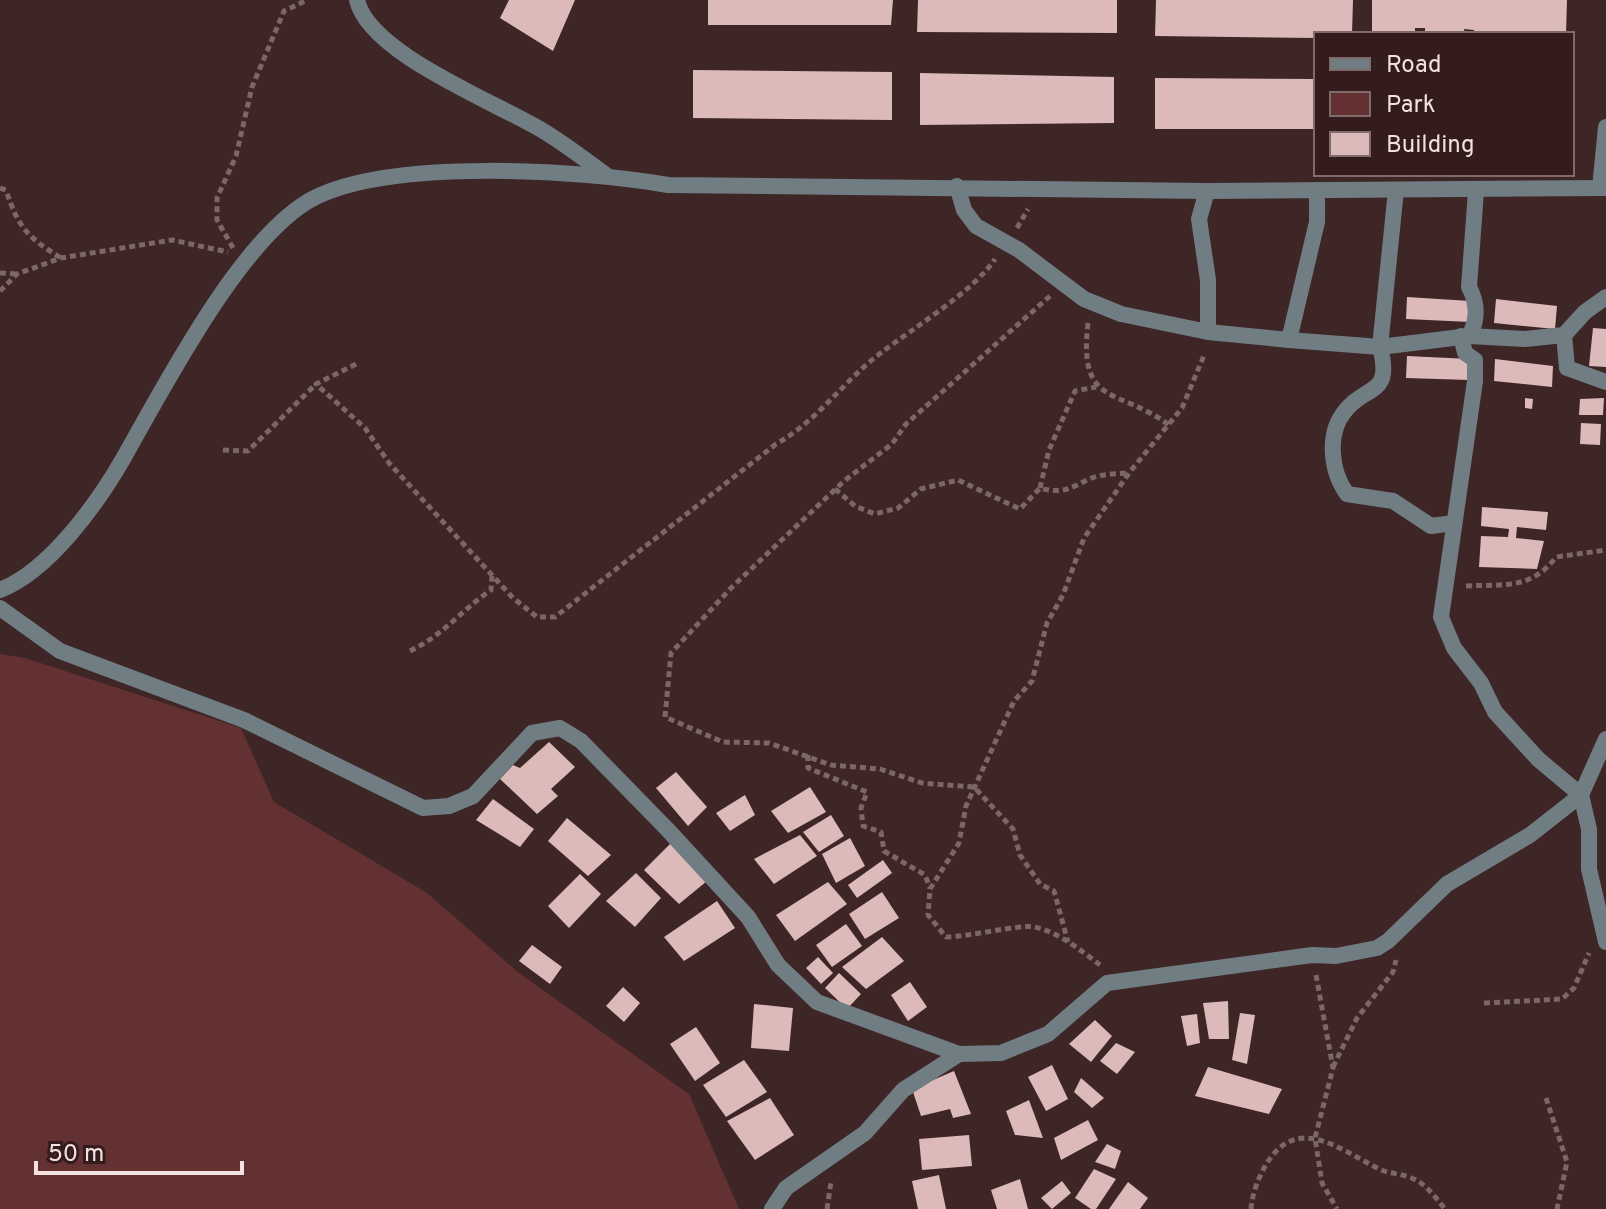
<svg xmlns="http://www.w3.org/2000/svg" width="1606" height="1209" viewBox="0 0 1606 1209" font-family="Overpass,sans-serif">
  <rect width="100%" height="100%" fill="#3e2526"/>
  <polygon fill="#643133" points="0,654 25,658 241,728 274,802 427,893 519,973 689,1094 739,1209 0,1209"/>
  <g fill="#dbbab9">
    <polygon points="509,0 575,0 553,51 500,18"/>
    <polygon points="708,0 893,0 891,25 708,25"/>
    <polygon points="918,0 1117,0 1117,33 917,32"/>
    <polygon points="1156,0 1353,0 1352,34 1316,34 1316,38 1155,36"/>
    <polygon points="1372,0 1567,0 1566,34 1517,31 1517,34 1474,34 1474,30 1464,29 1465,34 1425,34 1425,28 1415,28 1415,34 1372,34"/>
    <polygon points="693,70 892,72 892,120 693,118"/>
    <polygon points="920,73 1114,77 1114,123 920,125"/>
    <polygon points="1155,78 1316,79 1316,129 1155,129"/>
    <polygon points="1407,297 1470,301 1470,322 1406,319"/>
    <polygon points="1496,299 1557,306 1555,329 1494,323"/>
    <polygon points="1593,328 1606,329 1606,367 1589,366"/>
    <polygon points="1407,356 1470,359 1469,380 1406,378"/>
    <polygon points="1495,359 1553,366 1552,387 1494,381"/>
    <polygon points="1525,398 1533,399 1532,409 1525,408"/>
    <polygon points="1604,398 1603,415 1579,415 1580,399"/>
    <polygon points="1581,423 1601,424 1600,445 1580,444"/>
    <polygon points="1482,507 1548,512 1546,530 1517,527 1516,538 1544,541 1537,569 1479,567 1481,536 1508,537 1509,529 1481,526"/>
    <polygon points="549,742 575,767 551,789 558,796 537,814 500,779 513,765 520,768"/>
    <polygon points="676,772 707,807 688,826 656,788"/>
    <polygon points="810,787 826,812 788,833 771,811"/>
    <polygon points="745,795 755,815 730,831 716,813"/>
    <polygon points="493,799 534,829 520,847 476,820"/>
    <polygon points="831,815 844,836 819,852 803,832"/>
    <polygon points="567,818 611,855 588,876 548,841"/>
    <polygon points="800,835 817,856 774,884 754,859"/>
    <polygon points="850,838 865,866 836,883 822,854"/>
    <polygon points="671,843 707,881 679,904 644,870"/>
    <polygon points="883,860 892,873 857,898 848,885"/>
    <polygon points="636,873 661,898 635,927 606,901"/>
    <polygon points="580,874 601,894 569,928 548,906"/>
    <polygon points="828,882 847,904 795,941 776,915"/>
    <polygon points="882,892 899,918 865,939 849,914"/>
    <polygon points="717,901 735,928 684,961 664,937"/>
    <polygon points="846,924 862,946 832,967 816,945"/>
    <polygon points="882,937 904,961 866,989 842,967"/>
    <polygon points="532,945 562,967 550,984 519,961"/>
    <polygon points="818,957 833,973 821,984 806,968"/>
    <polygon points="839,973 861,994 847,1009 825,988"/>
    <polygon points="910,982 927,1007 908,1021 891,995"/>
    <polygon points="623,987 640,1003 624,1022 606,1006"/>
    <polygon points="1228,1001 1229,1039 1209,1039 1203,1003"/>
    <polygon points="754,1004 793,1008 789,1051 751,1048"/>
    <polygon points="1240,1013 1255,1015 1247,1064 1232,1060"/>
    <polygon points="1197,1014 1200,1043 1187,1046 1181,1016"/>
    <polygon points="1095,1020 1112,1036 1091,1062 1069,1044"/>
    <polygon points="696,1027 720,1063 695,1081 670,1044"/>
    <polygon points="1116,1043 1135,1052 1117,1074 1100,1061"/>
    <polygon points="744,1060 767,1092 726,1117 703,1085"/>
    <polygon points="1052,1065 1068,1099 1046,1111 1028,1077"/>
    <polygon points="1208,1067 1282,1089 1269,1114 1195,1096"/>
    <polygon points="954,1071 971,1114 953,1118 950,1109 921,1116 912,1089"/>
    <polygon points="1081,1078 1104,1098 1092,1108 1074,1092"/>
    <polygon points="770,1098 794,1135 755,1160 727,1121"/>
    <polygon points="1029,1100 1043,1138 1015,1135 1006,1111"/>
    <polygon points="1088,1120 1098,1140 1061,1160 1054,1138"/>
    <polygon points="969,1135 972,1166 922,1170 919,1139"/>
    <polygon points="1107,1144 1121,1151 1115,1169 1095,1162"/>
    <polygon points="1094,1169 1116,1179 1096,1209 1091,1209 1075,1198"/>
    <polygon points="939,1175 946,1209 918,1209 912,1181"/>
    <polygon points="1020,1179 1028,1209 997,1209 991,1190"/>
    <polygon points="1062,1181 1071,1193 1052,1209 1041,1198"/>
    <polygon points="1128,1182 1148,1198 1140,1209 1109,1209"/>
  </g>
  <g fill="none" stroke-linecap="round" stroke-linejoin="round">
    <g stroke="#7c6666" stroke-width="5" stroke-dasharray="6 4" stroke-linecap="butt">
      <path d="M 0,188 L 6,190 C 18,227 27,237 61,258"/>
      <polyline points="1017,228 1028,209"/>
      <polyline points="233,248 217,220 217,198 236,156 252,87 284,11 307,0"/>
      <polyline points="0,273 17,274"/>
      <polyline points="0,291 17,274 61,258 172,240 228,252"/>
      <polyline points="1050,296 906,424 892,444 844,481 732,587 671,653 665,717 723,742 769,743 831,765 880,769 922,783 974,787 1013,829 1020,855 1040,884 1054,891 1068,942"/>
      <path d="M 1088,323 C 1078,408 1118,387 1169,425"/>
      <path d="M 356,364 L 316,384 L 365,428 L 389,463 L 513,598 L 537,617 L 555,617 L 776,444 C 820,419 842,382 882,352 C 912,329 975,290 995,259"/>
      <polyline points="223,450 248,451 316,384"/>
      <polyline points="1040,488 1049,450 1075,391 1096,387"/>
      <path d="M 835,489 L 855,506 L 875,514 L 898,508 L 921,489 L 958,480 L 1020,509 L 1040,488 C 1062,494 1069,489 1089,479 C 1100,474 1115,474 1128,473"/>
      <path d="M 1466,586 C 1504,584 1531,590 1556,557 L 1606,550"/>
      <path d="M 410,651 C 442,636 463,609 491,590 L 492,576"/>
      <polyline points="808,755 808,768 867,792 861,808 863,826 881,832 884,851 925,875 930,888"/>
      <path d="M 1100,965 C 1082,951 1057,931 1034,927 C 1020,924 968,937 946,937 L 928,915 L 930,889 L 959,843 L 966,806 L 1014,701 L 1032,681 L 1047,623 L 1063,595 L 1084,538 L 1129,473 L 1182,408 L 1205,353"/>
      <polyline points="1316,975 1333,1068 1315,1138 1322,1183 1337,1209"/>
      <polyline points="1484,1003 1562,999 1574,988 1589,953"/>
      <polyline points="1333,1067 1357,1018 1393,972 1396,960"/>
      <polyline points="1546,1098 1567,1162 1557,1209"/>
      <polyline points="827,1209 831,1182"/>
      <path d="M 1251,1209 C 1252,1194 1259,1176 1267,1163 C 1298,1114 1339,1149 1379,1169 C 1389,1174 1399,1173 1409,1177 C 1426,1183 1434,1196 1445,1209"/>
    </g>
    <g stroke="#707d82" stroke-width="16">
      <path d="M 357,0 C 369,54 498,103 545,132 C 566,145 586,160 606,175"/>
      <polyline points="957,186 964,210 976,226 1019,250 1084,299 1121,314 1208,332 1208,280 1199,219 1207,191"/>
      <polyline points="1600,188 1606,127"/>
      <polyline points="1208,332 1289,340 1317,222 1317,190"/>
      <polyline points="1564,335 1567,368 1606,382"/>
      <polyline points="1461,336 1465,353 1475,360 1475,381 1441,617 1454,648 1481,683 1495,712 1538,759 1581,795 1589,829 1589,869 1606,942"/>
      <polyline points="1469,336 1525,339 1564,335 1585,312 1606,297"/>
      <polyline points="1289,340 1380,347 1396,190"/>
      <path d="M 1454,523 L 1431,526 L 1393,501 L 1347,494 C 1331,472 1326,434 1345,411 C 1366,384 1393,397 1380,347 L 1469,336 C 1478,320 1478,304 1469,287 L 1476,191"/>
      <path d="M 0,590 C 49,571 97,504 123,459 C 164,387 242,235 314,198 C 393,158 581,170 668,185 L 1207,191 L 1606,188"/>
      <polyline points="0,608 60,651 244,720 423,808 449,806 473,796 532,733 560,728 581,741 667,829 748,917 778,965 817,1002 959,1054 1001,1053 1048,1034 1107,983 1312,955 1336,956 1377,948 1388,941 1447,884 1530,835 1581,795 1606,739"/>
      <polyline points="772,1209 786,1188 865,1133 903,1090 959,1054"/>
    </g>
  </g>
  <rect x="1314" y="32" width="260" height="144" fill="#341b1c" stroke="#806a6a" stroke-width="2"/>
  <rect x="1330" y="58" width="40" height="12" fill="#707d82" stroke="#806a6a" stroke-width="2"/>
  <text x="1386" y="72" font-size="24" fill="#f2e1e0">Road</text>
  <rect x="1330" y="92" width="40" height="24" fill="#643133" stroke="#806a6a" stroke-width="2"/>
  <text x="1386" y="112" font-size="24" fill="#f2e1e0">Park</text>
  <rect x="1330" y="132" width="40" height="24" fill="#dbbab9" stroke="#806a6a" stroke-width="2"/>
  <text x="1386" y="152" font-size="24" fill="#f2e1e0">Building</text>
  <path d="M36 1161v12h206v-12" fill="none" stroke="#f2e1e0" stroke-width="4"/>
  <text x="48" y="1161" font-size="24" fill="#f2e1e0" stroke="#341b1c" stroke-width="6" paint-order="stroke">50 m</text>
</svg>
